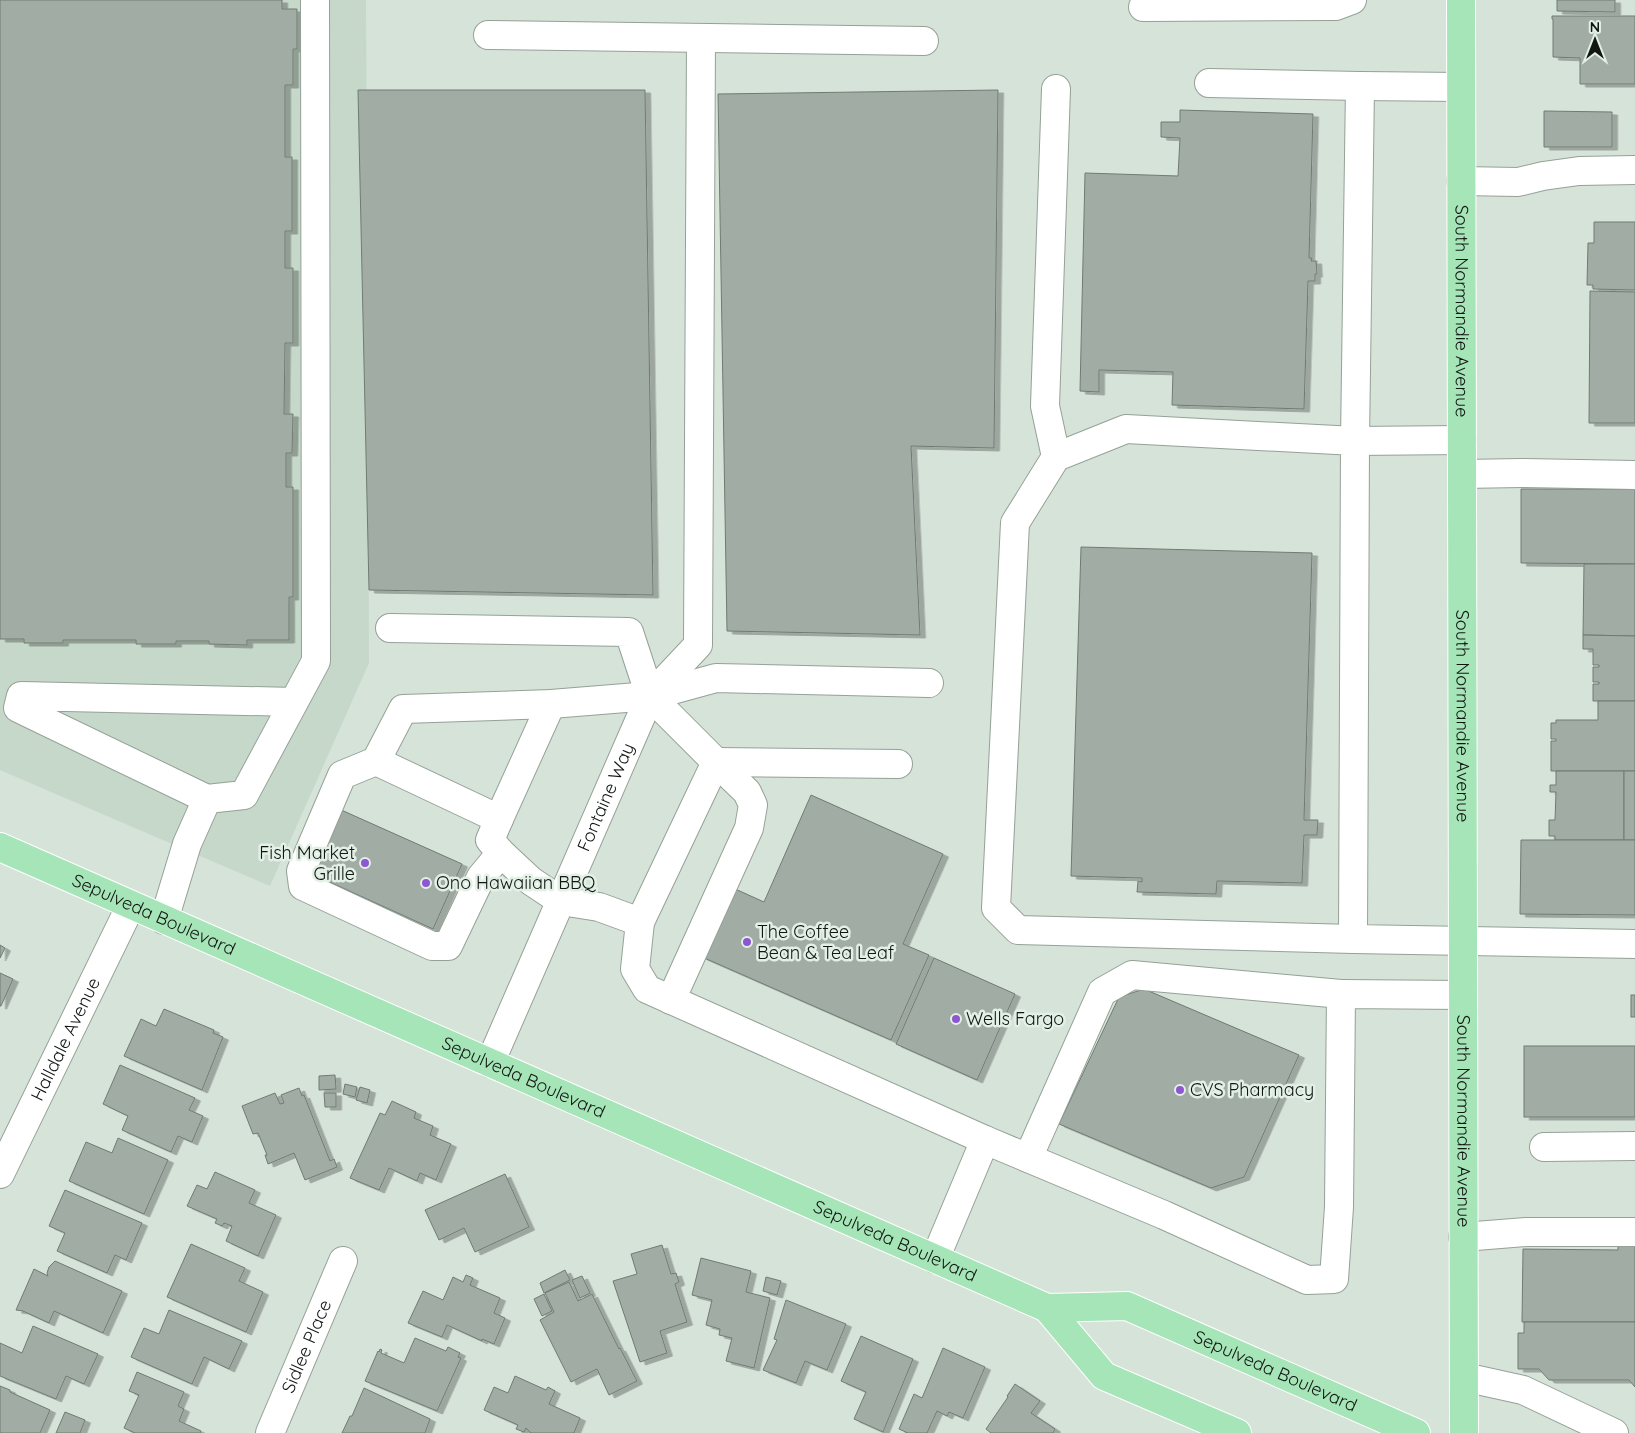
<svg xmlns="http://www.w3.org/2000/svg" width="1635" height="1433" viewBox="0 0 1635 1433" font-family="Quicksand,sans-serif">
  <defs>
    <filter id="shadow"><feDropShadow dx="5.5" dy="3" stdDeviation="0" flood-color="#0004"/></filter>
  </defs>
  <rect width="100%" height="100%" fill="#d6e3d9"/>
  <polygon fill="#c5d8c9" points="0,0 366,0 369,663 270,886 0,770"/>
  <g fill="#a1ada4" stroke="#707b72" filter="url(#shadow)">
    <polygon points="0,0 282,0 282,9 297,9 297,49 293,49 293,85 285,85 285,157 292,157 292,231 285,231 285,268 293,268 293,343 285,343 284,414 293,414 292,453 286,453 286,487 293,487 293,597 289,597 289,640 247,640 247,645 209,644 209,641 176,641 176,644 136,644 136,640 63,640 63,643 24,643 24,639 0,639"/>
    <polygon points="1557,0 1615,0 1615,12 1557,11"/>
    <polygon points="1552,16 1635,16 1635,84 1580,84 1580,58 1553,57 1553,19 1552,19"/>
    <polygon points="358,90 645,90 653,595 369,590"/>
    <polygon points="998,90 994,448 911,446 920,635 727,631 718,94"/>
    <polygon points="1180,110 1313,114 1309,258 1312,258 1311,261 1316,261 1317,274 1315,274 1315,281 1308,281 1304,409 1172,405 1173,372 1099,370 1099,392 1080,391 1085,173 1178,176 1180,138 1161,137 1161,122 1180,122"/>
    <polygon points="1544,111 1612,112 1612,147 1544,147"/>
    <polygon points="1594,222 1635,222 1635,290 1593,289 1593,285 1587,285 1588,243 1594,243"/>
    <polygon points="1590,291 1635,292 1635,423 1589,423"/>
    <polygon points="1521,489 1635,489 1635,564 1521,563"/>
    <polygon points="1081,547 1312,553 1304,820 1318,820 1317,835 1304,835 1302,883 1217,881 1216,894 1137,892 1138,881 1142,882 1142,878 1071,876"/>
    <polygon points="1584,564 1635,564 1635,636 1583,635"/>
    <polygon points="1583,635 1635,636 1635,701 1593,701 1593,684 1599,684 1599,682 1593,682 1593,667 1599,667 1599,665 1593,665 1593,649 1583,649"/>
    <polygon points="1598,701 1635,701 1635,771 1551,771 1551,741 1556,741 1556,739 1551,739 1551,723 1556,723 1556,720 1598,720"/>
    <polygon points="1556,771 1624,771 1624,840 1555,840 1555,836 1549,836 1549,820 1555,820 1556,792 1550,792 1550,785 1556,785"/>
    <rect x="1624" y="771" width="11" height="69"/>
    <polygon points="811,795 943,854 903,944 929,955 891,1040 702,957 733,888 764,902"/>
    <polygon points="339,809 462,864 433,929 312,874"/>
    <polygon points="1521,840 1635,840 1635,915 1520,914"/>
    <polygon points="0,945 5,948 0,958"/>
    <polygon points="934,958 1015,994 977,1080 896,1044"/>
    <polygon points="0,973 13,979 1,1006 0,1006"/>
    <polygon points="1144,989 1299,1055 1244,1177 1211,1188 1059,1124 1119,997"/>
    <rect x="1631" y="995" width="4" height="22"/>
    <polygon points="164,1009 214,1030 213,1033 223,1037 202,1090 124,1056 141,1019 156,1026"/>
    <rect x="1524" y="1046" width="111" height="71"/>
    <polygon points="120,1065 195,1098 189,1110 203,1116 192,1142 178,1136 171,1152 122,1130 128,1116 103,1104"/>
    <polygon points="335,1075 336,1089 319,1090 319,1076"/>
    <polygon points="345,1084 357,1087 355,1097 343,1094"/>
    <polygon points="360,1087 370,1090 367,1103 356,1100"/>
    <polygon points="299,1088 302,1096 304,1095 330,1161 334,1159 337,1167 305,1180 294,1153 268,1164 265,1155 267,1155 258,1133 253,1134 242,1106 275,1093 280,1104 284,1103 281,1095"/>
    <polygon points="324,1093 336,1093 336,1107 325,1107"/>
    <polygon points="392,1101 416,1112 414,1118 433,1126 430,1135 451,1144 436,1180 420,1173 417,1181 389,1168 379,1190 350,1178 380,1113 385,1115"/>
    <polygon points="118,1138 168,1160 144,1214 69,1181 86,1142 112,1153"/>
    <polygon points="215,1172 255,1190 249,1203 276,1215 258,1256 226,1241 232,1226 224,1223 222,1226 215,1223 217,1219 187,1206 197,1185 207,1189"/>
    <polygon points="505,1174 529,1227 475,1252 464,1228 439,1240 425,1210"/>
    <polygon points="65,1190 142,1223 126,1260 115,1255 107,1273 57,1251 65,1233 49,1226"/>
    <polygon points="191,1244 245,1268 239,1281 263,1292 246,1332 167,1297"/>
    <polygon points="1618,1244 1635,1244 1635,1322 1522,1322 1523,1249 1618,1250"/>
    <polygon points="662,1245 671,1274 676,1273 679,1282 675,1284 687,1322 660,1331 667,1353 640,1362 613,1281 637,1274 631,1254"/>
    <polygon points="701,1258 751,1271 746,1292 770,1298 754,1368 726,1361 732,1338 719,1335 720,1329 706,1325 712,1300 692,1295"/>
    <polygon points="55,1261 122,1291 103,1333 54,1311 49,1323 23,1311 16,1310 34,1269 48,1276 47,1273 49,1267"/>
    <polygon points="565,1270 570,1280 544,1293 540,1283"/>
    <polygon points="466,1275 473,1278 470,1285 500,1298 494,1313 505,1318 494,1344 482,1339 482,1341 447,1325 442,1337 408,1323 423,1291 443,1300 453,1277 463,1282"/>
    <polygon points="582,1276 590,1293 580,1298 572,1280"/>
    <polygon points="766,1277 781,1281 777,1295 763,1291"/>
    <polygon points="569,1282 578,1301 592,1294 619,1349 620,1348 637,1381 609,1395 597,1369 571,1382 540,1320 554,1312 545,1293"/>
    <polygon points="544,1294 552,1311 542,1316 534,1299"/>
    <polygon points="786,1300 846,1324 827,1370 805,1361 796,1383 763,1370 777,1340 774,1339"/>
    <polygon points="169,1310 242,1341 229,1369 204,1357 192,1384 131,1357 144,1328 159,1334"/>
    <polygon points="1524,1322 1635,1322 1635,1387 1629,1380 1549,1380 1539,1369 1518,1369 1518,1333 1524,1333"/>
    <polygon points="33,1326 98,1354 84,1384 66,1376 56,1399 0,1376 0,1343 22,1353"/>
    <polygon points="861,1336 913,1359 883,1432 854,1419 866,1392 841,1381"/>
    <polygon points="415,1338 446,1351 448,1347 460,1353 458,1357 461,1358 437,1411 365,1381 378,1351 379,1352 380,1349 382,1350 381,1353 404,1363"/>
    <polygon points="943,1348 985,1367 963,1418 949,1412 947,1416 937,1411 927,1433 908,1433 899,1429 914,1394 922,1398"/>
    <polygon points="137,1372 184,1392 178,1406 184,1409 179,1421 201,1431 200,1433 135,1433 124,1428 139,1395 129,1391"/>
    <polygon points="515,1376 546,1390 548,1387 555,1391 549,1404 580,1418 574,1433 531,1433 526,1428 524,1432 516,1429 518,1425 484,1410 494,1387 508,1393"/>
    <polygon points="1015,1384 1040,1401 1031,1413 1055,1429 1053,1433 991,1433 986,1429 1008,1397 1007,1396"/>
    <polygon points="0,1386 10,1390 10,1392 50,1410 40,1433 0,1433"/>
    <polygon points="364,1388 430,1419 425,1433 342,1433 350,1416 352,1416"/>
    <polygon points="65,1412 85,1420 80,1433 56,1433"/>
  </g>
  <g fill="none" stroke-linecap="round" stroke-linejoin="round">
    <defs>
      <g id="minor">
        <polyline points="1143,7 1336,6 1352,0"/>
        <polyline points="488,35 924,41"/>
        <polyline points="1209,83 1360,86 1355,441 1462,440"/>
        <polyline points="1360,86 1461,87"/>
        <polyline points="1461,181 1518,182 1543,176 1579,171 1635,170"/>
        <polyline points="1056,457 1045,406 1056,89"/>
        <polyline points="1462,474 1521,473 1635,475"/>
        <polyline points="390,628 629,632 650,696 716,762 640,922"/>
        <polyline points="929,683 716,678 650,696 551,704 403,709 376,761 499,819 490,840 501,853 531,881 561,901 599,907 640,922 635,969 647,989 985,1140 1164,1215 1307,1280 1334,1279 1339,1207 1341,994 1463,995"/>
        <polyline points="294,702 21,696 18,708 207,799 244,795 316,661 315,0"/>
        <polyline points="376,761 342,775 301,871 303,886 432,946 448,946 481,877 501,853"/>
        <polyline points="716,762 898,764"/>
        <polyline points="499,819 551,704"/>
        <polyline points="164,920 187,844 207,799"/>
        <polyline points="1353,939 1018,930 996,908 1015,523 1056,457 1126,429 1355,441 1353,939 1635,944"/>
        <polyline points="671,1000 749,828 753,805 747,792 716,762"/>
        <path id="s1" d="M 490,1063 L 650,696 L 698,645 L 701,39"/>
        <polyline points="1544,1147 1635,1146"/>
        <polyline points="1028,1158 1102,992 1132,975 1341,994"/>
        <path id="s2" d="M 0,1174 L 131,905"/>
        <polyline points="1463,1237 1526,1232 1635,1232"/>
        <polyline points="935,1259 985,1140"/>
        <polyline points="1464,1377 1523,1390 1614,1433"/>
        <path id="s3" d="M 270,1433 L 343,1261"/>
      </g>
      <g id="major">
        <path id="s4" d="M 1461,0 L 1464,1433"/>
        <path id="s5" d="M 0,847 L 1047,1308 L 1127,1306 L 1416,1433"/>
        <polyline points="1047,1308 1104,1376 1237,1433"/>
      </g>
    </defs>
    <use href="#minor" stroke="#95a197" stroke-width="30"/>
    <use href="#major" stroke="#fff" stroke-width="30"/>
    <use href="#minor" stroke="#fff" stroke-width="28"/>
    <use href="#major" stroke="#a5e5b7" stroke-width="28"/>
  </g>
  <g fill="#8c57d0" stroke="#e3f0e6" stroke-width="2">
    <circle cx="365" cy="863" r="5"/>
    <circle cx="426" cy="883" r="5"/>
    <circle cx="747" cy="942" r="5"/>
    <circle cx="956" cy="1019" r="5"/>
    <circle cx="1180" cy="1090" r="5"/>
  </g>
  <g text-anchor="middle" stroke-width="5" stroke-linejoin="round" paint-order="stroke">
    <g font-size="18" fill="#121613" stroke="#e3f0e6">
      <text dy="6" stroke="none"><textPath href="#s4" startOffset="311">South Normandie Avenue</textPath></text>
      <text dy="6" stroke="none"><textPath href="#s4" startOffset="716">South Normandie Avenue</textPath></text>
      <text dy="6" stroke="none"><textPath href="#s1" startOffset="290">Fontaine Way</textPath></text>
      <text dy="6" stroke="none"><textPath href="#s5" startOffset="168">Sepulveda Boulevard</textPath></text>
      <text dy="6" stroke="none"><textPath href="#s2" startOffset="150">Halldale Avenue</textPath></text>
      <text dy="6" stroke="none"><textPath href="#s5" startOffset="572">Sepulveda Boulevard</textPath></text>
      <text dy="6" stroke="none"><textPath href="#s4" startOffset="1121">South Normandie Avenue</textPath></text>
      <text dy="6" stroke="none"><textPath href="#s5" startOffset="978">Sepulveda Boulevard</textPath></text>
      <text dy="6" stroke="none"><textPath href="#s3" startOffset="94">Sidlee Place</textPath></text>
      <text dy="6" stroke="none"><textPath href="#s5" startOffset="1386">Sepulveda Boulevard</textPath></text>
    </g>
    <g font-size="18" fill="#121613" stroke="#e3f0e6" text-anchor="start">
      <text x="355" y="859" text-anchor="end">Fish Market<tspan x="355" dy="21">Grille</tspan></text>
      <text x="436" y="889">Ono Hawaiian BBQ</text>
      <text x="757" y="938">The Coffee<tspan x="757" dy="21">Bean &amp; Tea Leaf</tspan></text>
      <text x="966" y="1025">Wells Fargo</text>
      <text x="1190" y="1096">CVS Pharmacy</text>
    </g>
  </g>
  <g transform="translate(1595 40)" stroke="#e3f0e6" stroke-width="4" paint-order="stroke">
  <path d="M0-4L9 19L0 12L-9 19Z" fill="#121613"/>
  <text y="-8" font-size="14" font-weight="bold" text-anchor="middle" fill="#121613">N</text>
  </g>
</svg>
